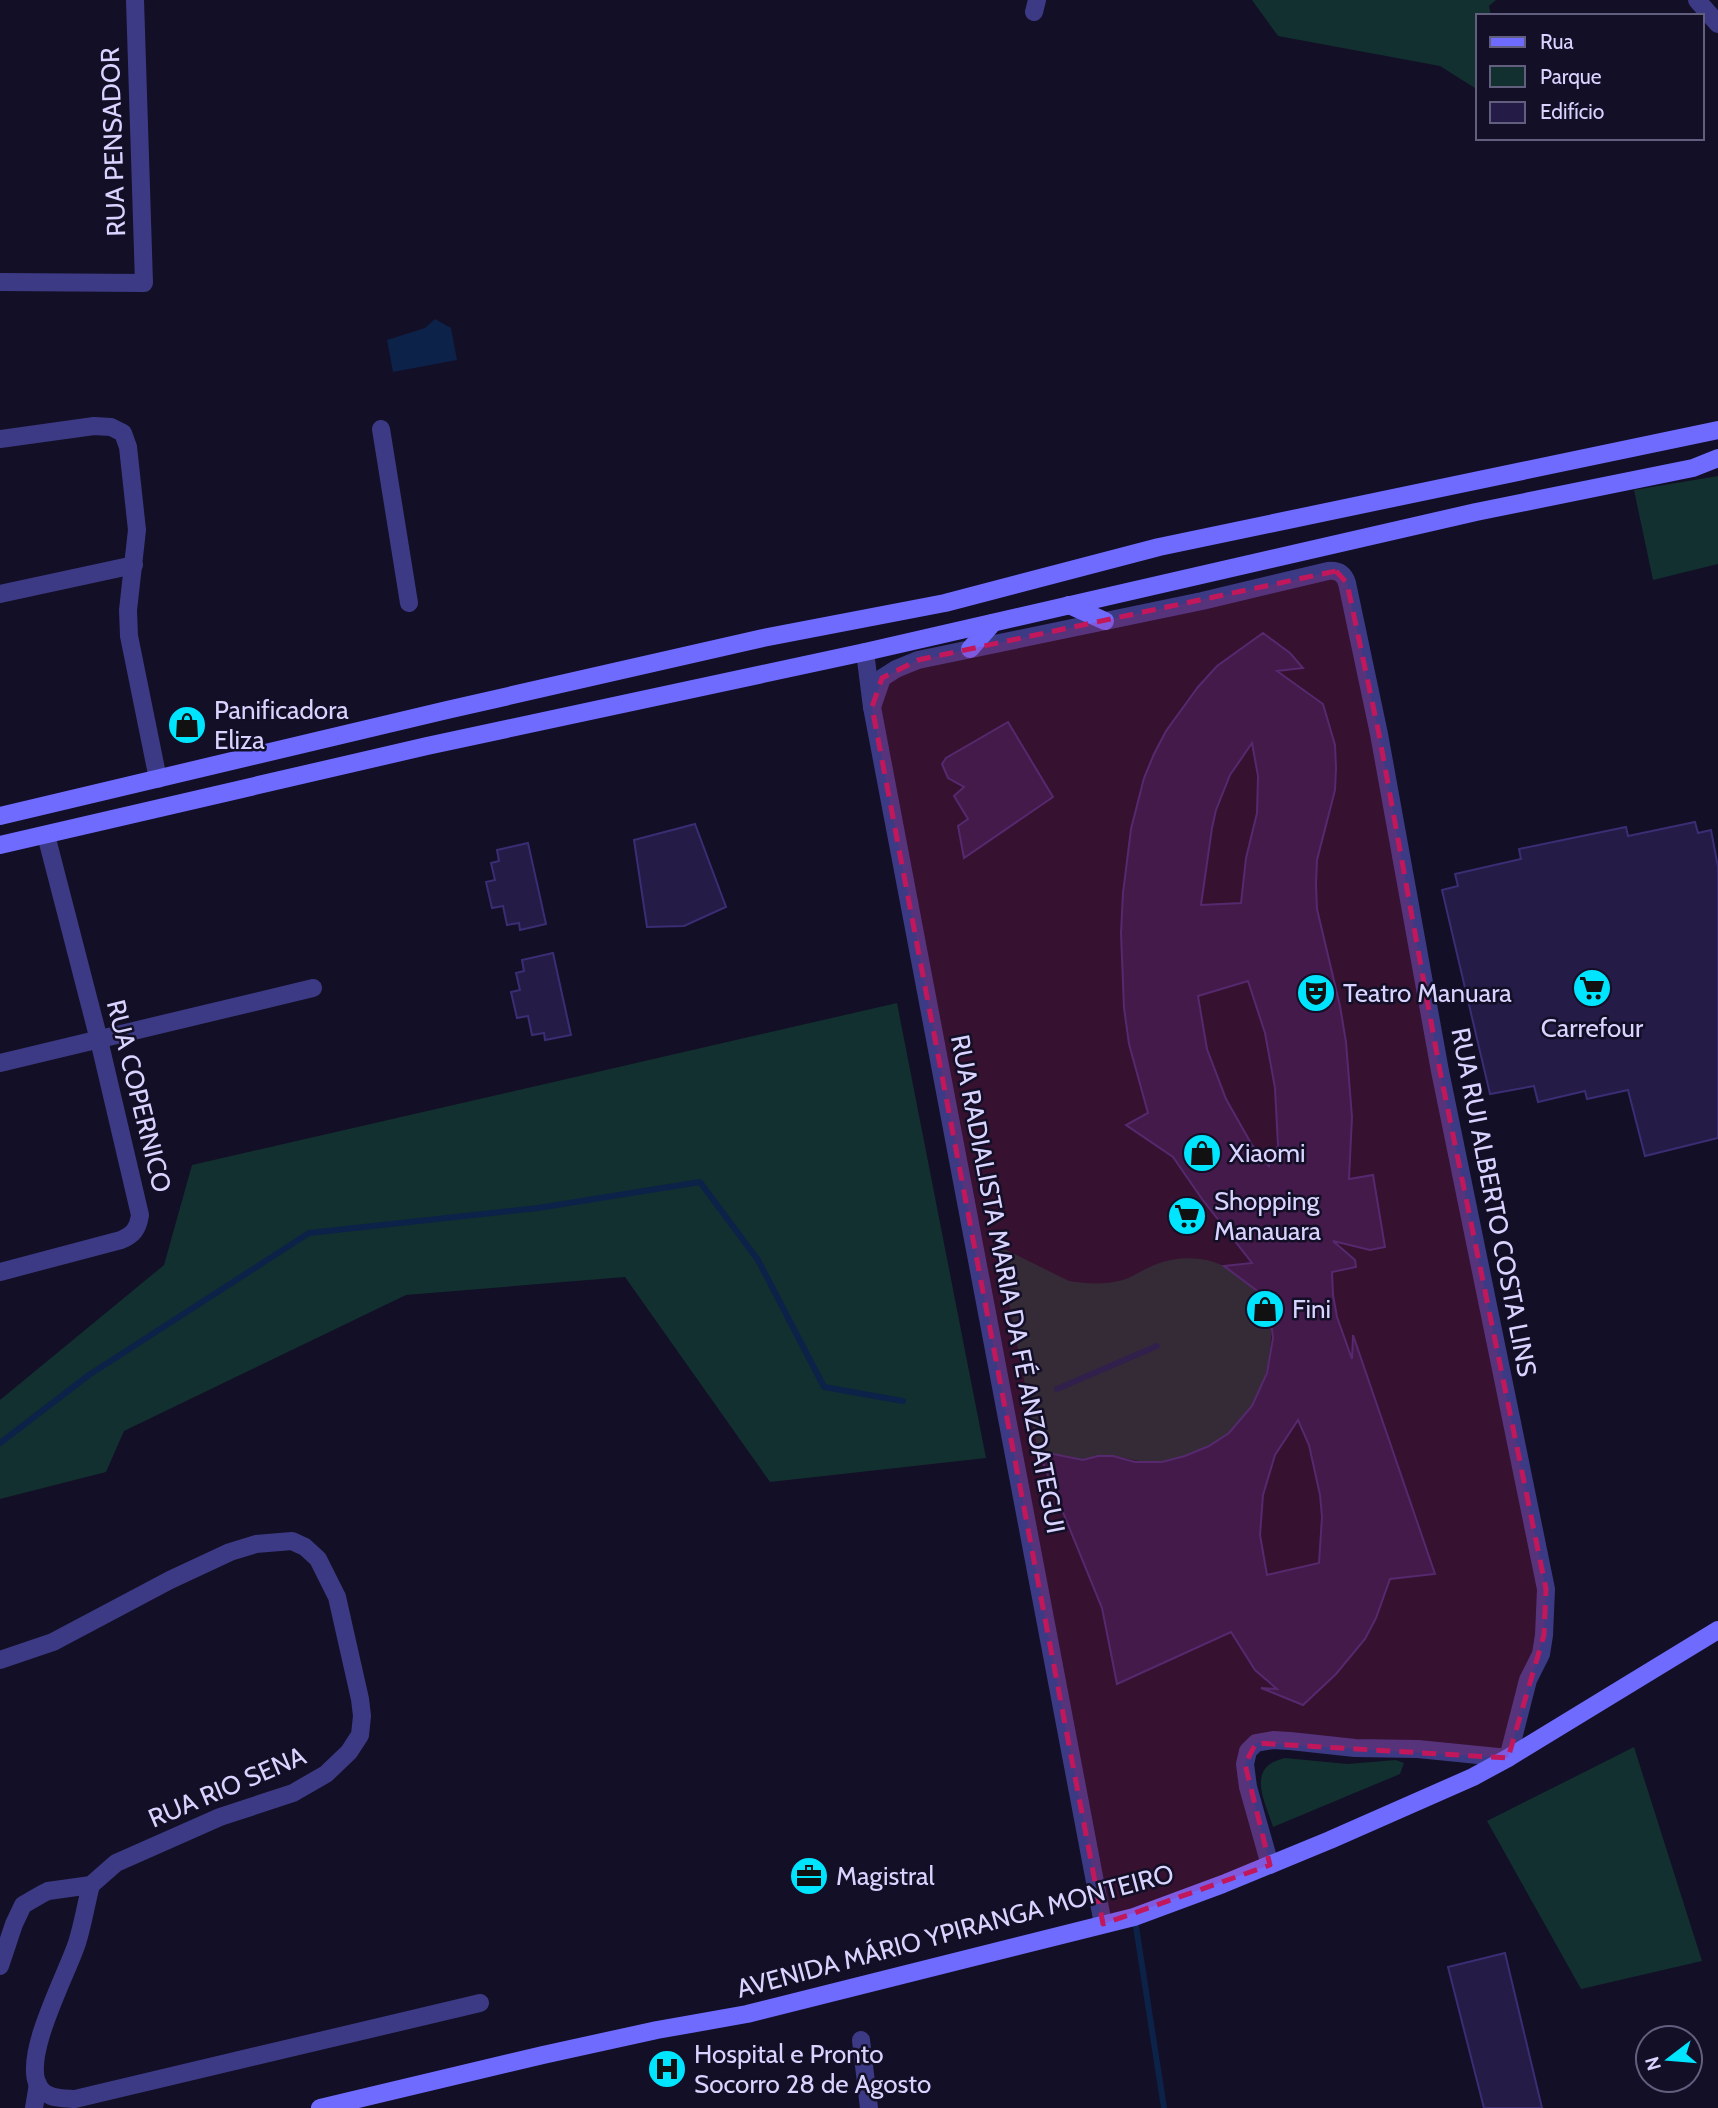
<svg xmlns="http://www.w3.org/2000/svg" width="1718" height="2108" viewBox="0 0 1718 2108" font-family="Cabin,sans-serif">
  <rect width="100%" height="100%" fill="#130f26"/>
  <g fill="#12302f">
    <polygon points="1252,0 1496,0 1489,6 1491,16 1478,16 1478,90 1440,66 1278,36"/>
    <polygon points="1718,476 1718,564 1653,580 1634,490"/>
    <polygon points="897,1003 986,1458 770,1482 625,1277 406,1295 124,1431 106,1472 0,1499 0,1400 164,1265 192,1165"/>
    <path d="M 998,1246 L 1069,1281 C 1087,1284 1105,1285 1123,1280 C 1135,1276 1145,1268 1157,1264 C 1177,1256 1206,1256 1225,1267 C 1240,1276 1254,1289 1268,1299 C 1282,1377 1247,1449 1163,1462 C 1144,1465 1129,1457 1111,1456 C 1101,1455 1094,1459 1085,1460 C 1073,1462 1050,1454 1038,1451 Z"/>
    <polygon points="1634,1747 1702,1961 1581,1989 1487,1821"/>
    <path d="M 1285,1758 L 1347,1764 L 1396,1760 L 1404,1763 L 1400,1774 L 1273,1827 C 1265,1801 1245,1767 1285,1758 Z"/>
  </g>
  <polygon fill="#0c2248" points="435,319 451,328 457,360 393,372 387,340 425,328"/>
  <g fill="none" stroke-linecap="round" stroke-linejoin="round">
    <g stroke="#0c2248" stroke-width="6">
      <polyline points="1057,1389 1157,1346"/>
      <polyline points="0,1443 89,1375 309,1233 538,1208 700,1182 758,1260 824,1387 903,1401"/>
      <polyline points="1135,1920 1164,2108"/>
    </g>
  </g>
  <g fill="#241b47" stroke="#3b2d73" stroke-width="2" fill-rule="evenodd">
    <path d="M 1263,633 L 1290,653 L 1303,668 L 1277,671 L 1323,704 L 1335,745 L 1336,768 L 1335,790 L 1317,860 L 1316,884 L 1317,909 L 1340,1006 L 1346,1042 L 1352,1117 L 1349,1179 L 1373,1175 L 1385,1247 L 1370,1250 L 1333,1241 L 1355,1260 L 1356,1267 L 1332,1272 L 1333,1295 L 1337,1317 L 1352,1359 L 1353,1335 L 1435,1574 L 1390,1579 L 1376,1618 L 1365,1639 L 1336,1674 L 1303,1705 L 1261,1688 L 1277,1689 L 1255,1670 L 1231,1632 L 1117,1684 L 1102,1608 L 1038,1451 L 1083,1460 L 1098,1456 L 1113,1456 L 1135,1462 L 1162,1462 L 1185,1456 L 1209,1446 L 1229,1433 L 1252,1406 L 1267,1373 L 1273,1338 L 1268,1299 L 1224,1266 L 1252,1263 L 1202,1199 L 1173,1157 L 1126,1125 L 1148,1113 L 1129,1044 L 1124,1008 L 1121,933 L 1123,893 L 1131,829 L 1144,778 L 1154,754 L 1166,731 L 1198,687 L 1217,666 ZM 1252,743 L 1258,776 L 1257,813 L 1246,858 L 1241,903 L 1201,905 L 1212,828 L 1216,810 L 1230,775 ZM 1248,981 L 1265,1033 L 1275,1088 L 1278,1146 L 1269,1166 L 1252,1145 L 1226,1099 L 1207,1049 L 1198,996 ZM 1298,1420 L 1309,1445 L 1320,1495 L 1322,1517 L 1319,1563 L 1267,1575 L 1260,1535 L 1263,1495 L 1275,1455 Z"/>
    <polygon points="1008,722 1053,797 964,858 958,826 968,819 954,796 964,787 948,778 942,764 946,758"/>
    <polygon points="1695,822 1698,833 1711,830 1718,867 1718,1138 1645,1156 1628,1090 1587,1099 1585,1091 1538,1102 1534,1086 1490,1094 1442,890 1458,886 1455,874 1521,859 1519,849 1626,827 1628,836"/>
    <polygon points="695,824 726,907 684,926 647,927 634,840"/>
    <polygon points="528,843 546,924 520,930 519,923 507,925 503,906 492,908 486,882 495,880 491,863 499,861 497,850"/>
    <polygon points="553,953 571,1035 545,1040 544,1033 532,1035 528,1016 517,1018 511,992 520,990 516,973 524,971 522,960"/>
    <polygon points="1505,1953 1542,2108 1484,2108 1448,1967"/>
  </g>
  <g fill="none" stroke-linecap="round" stroke-linejoin="round">
    <g stroke="#3d3a85" stroke-width="18">
      <polyline points="1034,12 1037,0"/>
      <polyline points="0,282 144,283 135,0"/>
      <polyline points="381,429 409,603"/>
      <polyline points="0,439 94,426 111,427 123,433 128,447 137,530 128,610 129,636 158,779"/>
      <polyline points="0,594 134,565"/>
      <polyline points="865,652 872,707 1103,1924"/>
      <path d="M 872,707 L 882,678 L 896,669 L 918,660 L 1202,601 L 1328,571 C 1338,570 1344,574 1347,583 L 1379,734 L 1440,1071 L 1546,1589 L 1544,1635 L 1541,1654 L 1528,1680 L 1508,1758 L 1418,1749 L 1355,1748 L 1290,1741 L 1273,1740 L 1256,1743 L 1248,1751 L 1245,1764 L 1248,1787 L 1270,1865"/>
      <polyline points="0,1063 313,988"/>
      <path d="M 0,1272 L 121,1240 C 133,1235 138,1229 140,1215 L 99,1040 L 46,835"/>
      <polyline points="0,1660 53,1642 170,1580 230,1552 256,1544 292,1541 305,1547 318,1559 337,1597 360,1699 362,1716 360,1735 349,1752 326,1774 293,1793 220,1817 116,1863 91,1885 48,1891 42,1894 23,1905 14,1924 0,1966"/>
      <path d="M 91,1885 C 86,1904 83,1924 77,1943 C 66,1976 25,2051 37,2083 C 44,2099 60,2098 75,2099 L 480,2003"/>
      <polyline points="861,2040 869,2108"/>
      <polyline points="34,2108 38,2084"/>
    </g>
    <polyline stroke="#3d3a85" stroke-width="18" points="1697,0 1718,24"/>
    <g stroke="#6f6bff" stroke-width="18">
      <polyline points="1069,605 1105,621"/>
      <polyline points="970,649 993,623"/>
      <polyline points="0,816 447,710 763,638 945,603 1159,547 1718,430"/>
      <polyline points="0,845 427,746 865,652 1476,512 1693,468 1718,458"/>
      <polyline points="320,2108 543,2055 657,2030 747,2014 1134,1917 1223,1884 1330,1840 1473,1777 1508,1758 1718,1630"/>
    </g>
  </g>
  <path fill="#c2185b" fill-opacity="0.2" stroke="#c2185b" stroke-width="5" stroke-dasharray="14 9" stroke-linejoin="round" d="M 1336,571 L 1347,583 L 1379,734 L 1440,1071 L 1546,1589 L 1544,1635 L 1508,1758 L 1256,1743 L 1245,1764 L 1270,1865 L 1103,1924 L 872,707 L 882,678 L 918,660 Z"/>
  <defs>
    <symbol id="shop-disc" viewBox="-11 -11 22 22"><circle r="9.5" fill="#00e5ff" stroke="#130f26"/><path d="M-5-2.5h2.3a2.7 3.5 0 0 1 5.4 0H5L5.5 6h-11ZM-1.5-2.5h3a1.5 2.3 0 0 0-3 0Z" fill="#111"/></symbol>
    <symbol id="supermarket-disc" viewBox="-11 -11 22 22"><circle r="9.5" fill="#00e5ff" stroke="#130f26"/><path d="M-6-5.5h2.5l.6 2H6L4.5 2H-2.5L-4.4-4H-6ZM-1.5 3.2a1.3 1.3 0 1 0 .1 0ZM3 3.2a1.3 1.3 0 1 0 .1 0Z" fill="#111"/></symbol>
    <symbol id="theatre-disc" viewBox="-11 -11 22 22"><circle r="9.5" fill="#00e5ff" stroke="#130f26"/><path d="M-5-5.5Q0-4 5-5.5V0Q5 5 0 6Q-5 5-5 0ZM-3.3-2.5H-1v1.5H-3.3ZM1-2.5H3.3v1.5H1ZM-2.8 1Q0 5.5 2.8 1Z" fill="#111"/></symbol>
    <symbol id="office-disc" viewBox="-11 -11 22 22"><circle r="9.5" fill="#00e5ff" stroke="#130f26"/><path d="M-6-3h4V-5.5h4V-3h4V5H-6ZM-1-4.5V-3h2v-1.5ZM-6 0V1H6V0Z" fill="#111"/></symbol>
    <symbol id="hospital-disc" viewBox="-11 -11 22 22"><circle r="9.5" fill="#00e5ff" stroke="#130f26"/><path d="M-5-5h3v3.5h4V-5h3V5h-3V1.5h-4V5h-3Z" fill="#111"/></symbol>
  </defs>
  <g fill-rule="evenodd">
    <use href="#shop-disc" x="165" y="703" width="44" height="44"/>
    <use href="#supermarket-disc" x="1570" y="966" width="44" height="44"/>
    <use href="#theatre-disc" x="1294" y="971" width="44" height="44"/>
    <use href="#shop-disc" x="1180" y="1131" width="44" height="44"/>
    <use href="#supermarket-disc" x="1165" y="1194" width="44" height="44"/>
    <use href="#shop-disc" x="1243" y="1287" width="44" height="44"/>
    <use href="#office-disc" x="787" y="1854" width="44" height="44"/>
    <use href="#hospital-disc" x="645" y="2047" width="44" height="44"/>
  </g>
  <g text-anchor="middle" stroke-width="5" stroke-linejoin="round" paint-order="stroke">
    <g font-size="26" fill="#d9d4ff" stroke="#130f26">
      <text transform="translate(113 142) rotate(-92)" y="9">RUA PENSADOR</text>
      <text transform="translate(139 1096) rotate(76)" y="9">RUA COPERNICO</text>
      <text transform="translate(1494 1202) rotate(79)" y="9">RUA RUI ALBERTO COSTA LINS</text>
      <text transform="translate(1008 1284) rotate(79)" y="9">RUA RADIALISTA MARIA DA FÉ ANZOATEGUI</text>
      <text transform="translate(227 1787) rotate(-23)" y="9">RUA RIO SENA</text>
      <text transform="translate(955 1931) rotate(-15)" y="9">AVENIDA MÁRIO YPIRANGA MONTEIRO</text>
    </g>
    <g font-size="26" fill="#d9d4ff" stroke="#130f26" text-anchor="start">
      <text x="214" y="719">Panificadora<tspan x="214" dy="30">Eliza</tspan></text>
      <text x="1343" y="1002">Teatro Manuara</text>
      <text x="1592" y="1037" text-anchor="middle">Carrefour</text>
      <text x="1229" y="1162">Xiaomi</text>
      <text x="1214" y="1210">Shopping<tspan x="1214" dy="30">Manauara</tspan></text>
      <text x="1292" y="1318">Fini</text>
      <text x="836" y="1885">Magistral</text>
      <text x="694" y="2063">Hospital e Pronto<tspan x="694" dy="30">Socorro 28 de Agosto</tspan></text>
    </g>
  </g>
  <rect x="1476" y="14" width="228" height="126" fill="#130f26" stroke="#625e7d" stroke-width="2"/>
  <rect x="1490" y="37" width="35" height="10" fill="#6f6bff" stroke="#625e7d" stroke-width="2"/>
  <text x="1540" y="49" font-size="21" fill="#d9d4ff">Rua</text>
  <rect x="1490" y="66" width="35" height="21" fill="#12302f" stroke="#625e7d" stroke-width="2"/>
  <text x="1540" y="84" font-size="21" fill="#d9d4ff">Parque</text>
  <rect x="1490" y="102" width="35" height="21" fill="#241b47" stroke="#625e7d" stroke-width="2"/>
  <text x="1540" y="119" font-size="21" fill="#d9d4ff">Edifício</text>
  <g transform="translate(1669 2059) rotate(254)"><circle r="33" fill="#130f26" stroke="#625e7d" stroke-width="2"/>
  <path d="M0-5L12 26L0 18L-12 26Z" fill="#00e5ff"/>
  <text y="-10" font-size="19" font-weight="bold" text-anchor="middle" fill="#d9d4ff">N</text>
  </g>
</svg>
